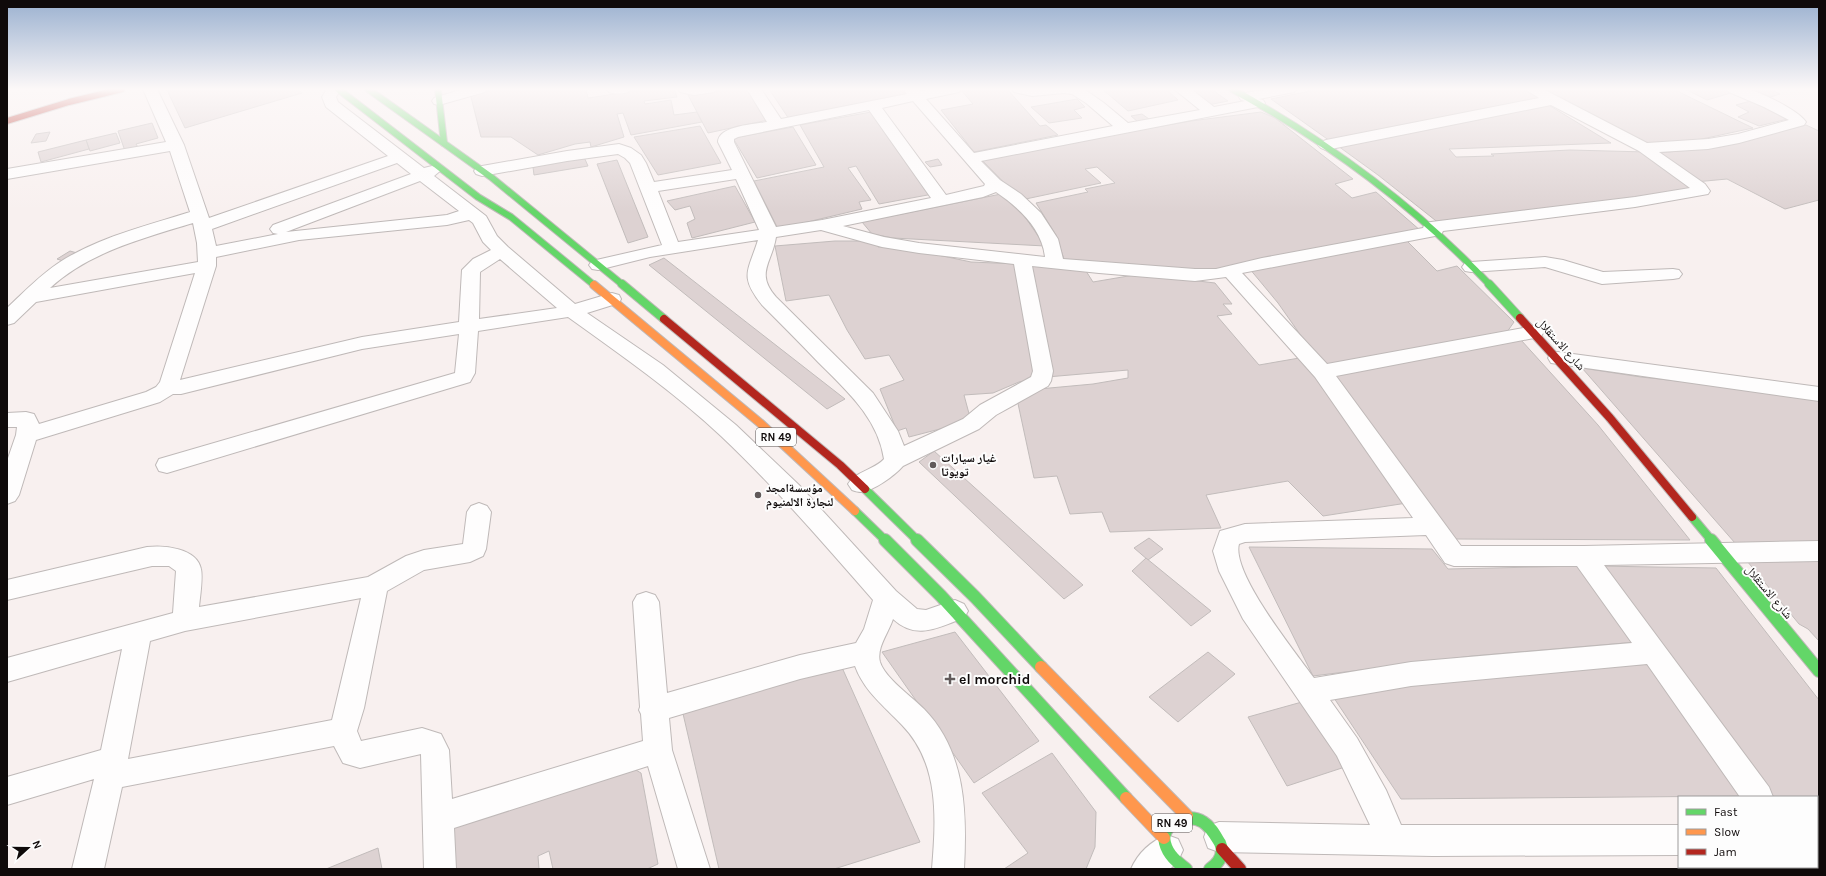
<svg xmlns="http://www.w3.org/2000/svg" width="1826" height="876" viewBox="0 0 1826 876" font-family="Karla,'Noto Naskh Arabic',sans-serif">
  <rect width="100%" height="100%" fill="#f8f0ef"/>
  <g fill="#ddd2d2" stroke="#c2bcbb">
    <polygon points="298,89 302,93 185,128 167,90"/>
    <polygon points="487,89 586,89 588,98 647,89 674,89 677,97 644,101 645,104 671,100 674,115 697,112 702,122 631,135 623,113 617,114 624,137 591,147 590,142 575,144 538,155 511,137 481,137 470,93"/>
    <polygon points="728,89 749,89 768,120 708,133 688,95"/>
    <polygon points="769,89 906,89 911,95 789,119"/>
    <polygon points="1007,89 1040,126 1046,125 1058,135 974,152 941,110 973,104 961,90"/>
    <polygon points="1102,89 1166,89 1178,100 1128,111"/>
    <polygon points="1187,89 1211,89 1228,101 1208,105"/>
    <polygon points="1320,89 1522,89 1543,100 1330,141 1271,99"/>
    <polygon points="1542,89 1673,89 1753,128 1688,142 1643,143"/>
    <polygon points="1685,89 1728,89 1734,92 1707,100"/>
    <polygon points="1738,89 1771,89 1780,94 1761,100"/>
    <polygon points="1077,99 1085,107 1074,110 1082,118 1049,123 1031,107"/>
    <polygon points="1754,100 1792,118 1759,126 1738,117 1749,112 1736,105"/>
    <polygon points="1547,104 1611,143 1449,149 1456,157 1494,156 1491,154 1570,150 1647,152 1698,189 1440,224 1378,175 1338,146"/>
    <polygon points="871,112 933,194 879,204 856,166 848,168 871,200 859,202 862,209 778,229 754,181 824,167 800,125"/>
    <polygon points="1261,112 1275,118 1353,179 1335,184 1352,198 1376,192 1421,231 1212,272 1064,259 1056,235 1036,203 1088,192 1085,189 1115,183 1097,167 1085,169 1101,183 1021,200 982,160 1098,137 1191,121"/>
    <polygon points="1142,114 1149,119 1138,122 1131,116"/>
    <polygon points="152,123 158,138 136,144 139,149 125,151 118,131"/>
    <polygon points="1806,125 1819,131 1819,200 1785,209 1727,179 1695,182 1658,153 1720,147"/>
    <polygon points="700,126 721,163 658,175 634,137"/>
    <polygon points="793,127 816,165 757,178 733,138"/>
    <polygon points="50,132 46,141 31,143 36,134"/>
    <polygon points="116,133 120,143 90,151 86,140"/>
    <polygon points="86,140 89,149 41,162 38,152"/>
    <polygon points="584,157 588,166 534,175 533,167"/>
    <polygon points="938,159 942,165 930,167 925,162"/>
    <polygon points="617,160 648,237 628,243 597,164"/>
    <polygon points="735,186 755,222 692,238 687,223 695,219 690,206 675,210 667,201"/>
    <polygon points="1001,194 1014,201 1045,246 893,238 872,234 862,222"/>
    <polygon points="1406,240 1437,271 1457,266 1514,322 1507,332 1323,367 1278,303 1249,268"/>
    <polygon points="835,241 877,241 878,247 896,246 971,262 1018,264 1041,377 1019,382 993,393 964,395 971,421 909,437 906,428 897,431 880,389 904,380 889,355 865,359 847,330 829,295 786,301 775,246"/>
    <polygon points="70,251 77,253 63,261 57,259"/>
    <polygon points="664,258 845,399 827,409 649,265"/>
    <polygon points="1028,264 1086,271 1093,282 1140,274 1215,283 1232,304 1223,304 1232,314 1217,316 1259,365 1305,357 1407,503 1323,516 1288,481 1206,495 1221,528 1110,532 1102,512 1070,514 1057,476 1034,478 1017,399 1028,390 1093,384 1128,378 1128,370 1047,377"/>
    <polygon points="1521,340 1598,425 1690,540 1454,539 1331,374"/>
    <polygon points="1582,368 1641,377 1733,387 1819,400 1819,541 1735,543"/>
    <polygon points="934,451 1083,585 1064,599 919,462"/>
    <polygon points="1149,538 1163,549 1148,560 1134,548"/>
    <polygon points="1249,547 1432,549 1448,569 1580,566 1636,642 1472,656 1313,676"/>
    <polygon points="1146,558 1211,611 1191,626 1132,571"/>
    <polygon points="1819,560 1819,641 1808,629 1799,624 1747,561"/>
    <polygon points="1596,566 1716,568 1819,700 1819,798 1769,797"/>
    <polygon points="955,632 1039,741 974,783 882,652"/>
    <polygon points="1208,652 1235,674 1178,722 1149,697"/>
    <polygon points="840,663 920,842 834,869 719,869 681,705"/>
    <polygon points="1651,664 1746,796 1401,799 1334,698 1413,684 1508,674"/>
    <polygon points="1309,700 1351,765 1287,786 1248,717"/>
    <polygon points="1052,753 1096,812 1095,847 1086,869 1004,869 1028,853 982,793"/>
    <polygon points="629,766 641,773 658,864 647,869 553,869 549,851 538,856 539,869 448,869 444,822"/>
    <polygon points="378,848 382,869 326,869"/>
  </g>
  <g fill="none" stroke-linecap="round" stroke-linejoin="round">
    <defs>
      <g id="street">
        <path d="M 143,89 L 157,89 L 184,145 L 209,218 L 388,156 L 326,107 L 322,97 L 327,89 L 341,89 L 336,97 L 338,102 L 424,168 L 432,166 L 438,168 L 440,171 L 434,176 L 486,216 L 497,236 L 508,247 L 575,304 L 612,293 L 619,295 L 621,299 L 619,303 L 587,313 L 663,365 L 736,425 L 799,485 L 896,591 L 917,609 L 926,610 L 955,600 L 964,604 L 968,611 L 964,618 C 938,627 917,641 893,619 C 889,632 876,648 880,662 C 885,678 912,697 924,709 C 966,752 967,813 964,869 L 932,869 C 936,819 940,764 902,725 C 884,706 864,691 855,666 L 800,679 L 669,718 L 672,750 L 710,869 L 678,869 L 648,766 L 454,828 L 456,869 L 424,869 L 421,754 L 360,768 L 343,763 L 334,746 L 122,787 L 104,869 L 72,869 L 94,779 L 7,805 L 7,777 L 101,750 L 122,649 L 7,682 L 7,658 L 173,613 L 176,571 L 169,566 L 152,566 L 7,600 L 7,580 L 147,547 C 164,545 197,548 201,569 C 203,578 200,597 199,607 L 368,577 L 406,556 L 424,550 L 463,544 L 467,512 L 471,506 L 479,503 L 487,506 L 491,512 L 486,549 L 483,556 L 470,562 L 424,570 L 387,591 L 364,708 L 357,731 L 361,741 L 422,728 L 441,734 L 449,750 L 452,799 L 643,741 L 641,714 L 639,710 L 640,707 L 633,602 L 637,595 L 646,592 L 655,595 L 659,602 L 667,693 L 800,655 L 856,643 L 864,629 L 873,600 C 824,544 776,488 721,436 C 674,392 621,355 568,317 L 478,331 L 475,373 L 470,382 L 167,473 L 159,471 L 156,465 L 159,459 L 455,373 L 459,334 L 362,349 L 181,394 L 173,394 L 160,402 L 36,440 L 19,495 L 15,501 L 7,504 L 7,461 L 16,435 L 17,427 L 7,427 L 7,413 L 26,412 L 34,414 L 39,424 L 146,392 L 156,387 L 160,382 L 195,273 L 36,302 L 14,323 L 7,325 L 7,308 C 24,292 40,275 60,262 C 99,237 146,226 190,212 L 170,151 L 7,179 L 7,169 L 166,142 ZM 397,163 L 411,174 L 273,225 L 270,229 L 273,233 L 278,234 L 216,246 L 212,229 ZM 420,181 L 459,211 L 447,215 L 286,232 ZM 469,220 L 473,223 L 483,242 L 491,250 L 473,259 L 462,270 L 459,322 L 362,337 L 180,380 L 216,266 L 216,257 L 299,240 L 447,225 ZM 193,223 L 197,243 L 198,262 L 50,288 C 89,252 144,238 193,223 ZM 500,259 L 557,308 L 479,319 L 480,272 ZM 361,598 L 332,720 L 128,759 L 150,641 L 185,631 Z"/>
        <polygon points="463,89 487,89 485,92 439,105 434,104 432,101 434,98"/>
        <path d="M 607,89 L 630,89 L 628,92 C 621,94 616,94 609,92 Z"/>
        <polygon points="678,89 716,89 714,92 694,95 680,92"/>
        <path d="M 747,89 L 761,89 L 781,119 L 907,94 L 903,89 L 918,89 L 920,91 L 931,89 L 961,89 L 959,92 L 926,99 L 974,153 L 1113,126 L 1086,103 L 1072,94 L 1064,93 L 1032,96 L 1014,92 L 1012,89 L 1084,89 L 1104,103 L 1128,123 L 1200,110 L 1174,89 L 1191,89 L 1214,107 L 1245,101 L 1241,100 L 1239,97 L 1241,94 C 1259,89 1277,89 1296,89 L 1294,92 L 1259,99 L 1263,100 L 1265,103 L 1263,106 L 1258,107 L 981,161 L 1000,180 L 1021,194 L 1041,213 L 1058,239 L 1063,259 L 1195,269 L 1216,269 L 1262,258 L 1423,228 L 1425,223 L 1431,222 L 1635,197 L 1690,188 L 1639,151 L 1551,105 L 1326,150 L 1321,148 L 1318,145 L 1321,142 L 1326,140 L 1539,98 L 1525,89 L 1543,89 L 1647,143 L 1708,139 L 1738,134 L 1789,120 L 1764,107 L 1729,92 L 1727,89 C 1733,89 1740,89 1746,89 C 1760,91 1799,111 1806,122 L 1804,125 L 1739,143 L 1708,149 L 1659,152 L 1705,184 L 1710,191 L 1708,194 L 1635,207 L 1443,231 L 1441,235 L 1435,236 L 1242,273 L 1327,364 L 1534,326 L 1541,328 L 1544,332 L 1541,336 L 1534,338 L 1336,376 L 1461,546 L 1584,546 L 1819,541 L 1819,561 L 1604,565 L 1769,787 L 1773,797 L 1740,797 L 1647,664 L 1411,686 L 1330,700 L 1357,738 L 1386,790 L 1401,825 L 1679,825 L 1679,855 L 1433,856 L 1219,852 L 1208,848 L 1204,837 L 1208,826 L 1219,822 L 1370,825 L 1337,756 L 1243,619 L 1219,571 L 1213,551 L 1220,531 L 1245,524 L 1413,518 L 1315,377 L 1226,277 L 1195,281 L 1099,273 L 1032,266 L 1053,371 L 1051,381 L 1048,386 L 996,415 L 979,429 L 903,466 C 895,475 874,491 861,492 C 858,492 855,491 852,490 L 848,484 C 856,471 874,470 884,459 C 878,418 846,390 818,362 C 800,343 781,324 762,305 C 739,276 748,272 758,240 L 650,257 L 598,270 L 592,269 L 589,265 L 592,261 L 662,245 L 630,163 L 625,158 L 618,154 L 567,161 L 482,176 L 476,174 L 474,171 L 476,168 L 482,166 L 567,151 L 619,144 L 631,148 L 641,155 L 646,163 L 654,182 L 732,170 L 718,142 C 718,126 754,124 767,122 ZM 913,101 L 985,184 L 984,186 L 946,195 L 882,108 ZM 869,110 L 931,198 L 822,220 L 776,227 L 734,142 L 734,139 L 738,137 ZM 736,179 L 759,230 L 678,242 L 658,191 ZM 996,192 C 1018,207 1042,228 1045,257 L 919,243 L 884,237 L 843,226 L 983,197 ZM 821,230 L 882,247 L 919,253 L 1014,264 L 1033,371 L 1031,377 L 980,405 L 963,419 L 904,446 L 898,431 L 873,393 L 776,297 C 755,273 772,263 776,237 ZM 1426,535 L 1445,563 L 1454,566 L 1577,566 L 1632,643 L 1411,662 L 1314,678 C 1296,653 1231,573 1239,544 L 1245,542 Z"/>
        <polygon points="1545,257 1563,260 1603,272 1673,269 1679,270 1682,274 1679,278 1673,279 1602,284 1545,267 1471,272 1465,271 1462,267 1465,263 1471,262"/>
        <polygon points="1558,352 1819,387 1819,401 1551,363 1548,358 1551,353"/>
        <rect x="1817" y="823" width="2" height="30"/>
        <path d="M 1167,835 L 1178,839 L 1183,850 L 1178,861 L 1170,869 L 1131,869 C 1138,853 1151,841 1167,835 Z"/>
      </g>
      <g id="fast-far2">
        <polyline points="338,89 478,197 511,217 594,285"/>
        <polyline points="368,89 491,177 623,285"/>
        <polyline points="438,89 444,143"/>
        <path d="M 1232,89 C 1328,142 1414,205 1490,285"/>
      </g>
      <g id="fast-far1">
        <polyline points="622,284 664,319"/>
        <polyline points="1489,284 1520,318"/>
        <polyline points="865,489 918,541"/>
        <polyline points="855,511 886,541"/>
        <polyline points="1692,517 1712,541"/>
      </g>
      <g id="fast">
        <polyline points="885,540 941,596 1126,798"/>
        <polyline points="917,540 975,597 1041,667"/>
        <polyline points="1711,540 1819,671"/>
        <path d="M 1186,869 C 1177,862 1168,855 1165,843 C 1160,823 1188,812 1203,822 C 1211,827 1215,835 1220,843 C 1225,854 1219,863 1210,869"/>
      </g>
      <polyline id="slow-far1" points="594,285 760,423 855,511"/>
      <g id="slow">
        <polyline points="1041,667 1187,816"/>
        <polyline points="1126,798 1164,838"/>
      </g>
      <polyline id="jam-far2" points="7,121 69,102 122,89"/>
      <g id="jam-far1">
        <polyline points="1520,318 1610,418 1692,517"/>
        <polyline points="664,319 840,465 865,489"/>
      </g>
      <polyline id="jam" points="1222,849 1240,869"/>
    </defs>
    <use href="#street" stroke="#bfb9b8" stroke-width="2"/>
    <use href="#fast-far2" stroke="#bfb9b8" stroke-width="8"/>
    <use href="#fast-far1" stroke="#bfb9b8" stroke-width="10"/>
    <use href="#fast" stroke="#bfb9b8" stroke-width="14"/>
    <use href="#slow-far1" stroke="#bfb9b8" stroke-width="10"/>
    <use href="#slow" stroke="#bfb9b8" stroke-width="14"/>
    <use href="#jam-far2" stroke="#bfb9b8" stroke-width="8"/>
    <use href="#jam-far1" stroke="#bfb9b8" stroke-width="10"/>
    <use href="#jam" stroke="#bfb9b8" stroke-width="14"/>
    <use href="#street" fill="#fefdfd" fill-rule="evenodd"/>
    <use href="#fast-far2" stroke="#63d668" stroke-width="6"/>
    <use href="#fast-far1" stroke="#63d668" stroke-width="8"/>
    <use href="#fast" stroke="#63d668" stroke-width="12"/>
    <use href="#slow-far1" stroke="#ff974d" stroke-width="8"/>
    <use href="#slow" stroke="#ff974d" stroke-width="12"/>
    <use href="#jam-far2" stroke="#b3261e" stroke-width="6"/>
    <use href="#jam-far1" stroke="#b3261e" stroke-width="8"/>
    <use href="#jam" stroke="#b3261e" stroke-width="12"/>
  </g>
  <linearGradient id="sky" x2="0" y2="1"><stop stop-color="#9bb1d0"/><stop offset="0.42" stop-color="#fcf8f8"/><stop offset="1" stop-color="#fcf8f8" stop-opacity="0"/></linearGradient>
  <rect width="1826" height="212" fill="url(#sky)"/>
  <g fill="#615a5a" stroke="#fdfdfd" stroke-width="1.5">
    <circle cx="933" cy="465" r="4"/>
    <circle cx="758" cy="495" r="4"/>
    <path d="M948 673h4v4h4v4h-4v4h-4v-4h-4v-4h4z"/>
  </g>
  <g text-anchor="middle" stroke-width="4" stroke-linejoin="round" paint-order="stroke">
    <g fill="#fdfdfd" stroke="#565353" stroke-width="1">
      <rect x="756" y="428" width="40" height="18" rx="3"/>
      <rect x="1152" y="814" width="40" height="18" rx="3"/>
    </g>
    <g font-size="11" font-weight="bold" fill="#0f0a0a">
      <text x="776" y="441">RN 49</text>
      <text x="1172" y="827">RN 49</text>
    </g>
    <g font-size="12" fill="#0f0a0a" stroke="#fdfdfd">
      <text transform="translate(1561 344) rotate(48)" y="4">شارع الاستقلال</text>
      <text transform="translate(1769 592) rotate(50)" y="4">شارع الاستقلال</text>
    </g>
    <g font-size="12" font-weight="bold" fill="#0f0a0a" stroke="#fdfdfd" text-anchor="start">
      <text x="941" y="462">غيار سيارات<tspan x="941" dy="14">تويوتا</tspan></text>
      <text x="766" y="492">مؤسسةامجد<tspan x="766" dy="14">لنجارة الالمنيوم</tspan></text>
    </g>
    <g font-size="14" font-weight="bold" fill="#0f0a0a" stroke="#fdfdfd" text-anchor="start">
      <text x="959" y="684">el morchid</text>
    </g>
  </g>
  <rect width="1826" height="876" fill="none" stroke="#0f0a0a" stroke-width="16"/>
  <rect x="1678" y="796" width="140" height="72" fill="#fdfdfd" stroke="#9e9c9c"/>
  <rect x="1686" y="809" width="20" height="6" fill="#63d668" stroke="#9e9c9c"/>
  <text x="1714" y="816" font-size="12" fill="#0f0a0a">Fast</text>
  <rect x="1686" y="829" width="20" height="6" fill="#ff974d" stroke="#9e9c9c"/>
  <text x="1714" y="836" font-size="12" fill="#0f0a0a">Slow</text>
  <rect x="1686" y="849" width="20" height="6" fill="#b3261e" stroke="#9e9c9c"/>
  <text x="1714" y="856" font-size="12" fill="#0f0a0a">Jam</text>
  <g transform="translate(28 848) rotate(69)" stroke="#fdfdfd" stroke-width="3" paint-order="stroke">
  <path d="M0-3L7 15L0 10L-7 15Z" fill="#0f0a0a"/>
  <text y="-6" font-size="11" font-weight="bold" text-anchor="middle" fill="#0f0a0a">N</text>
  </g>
</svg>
